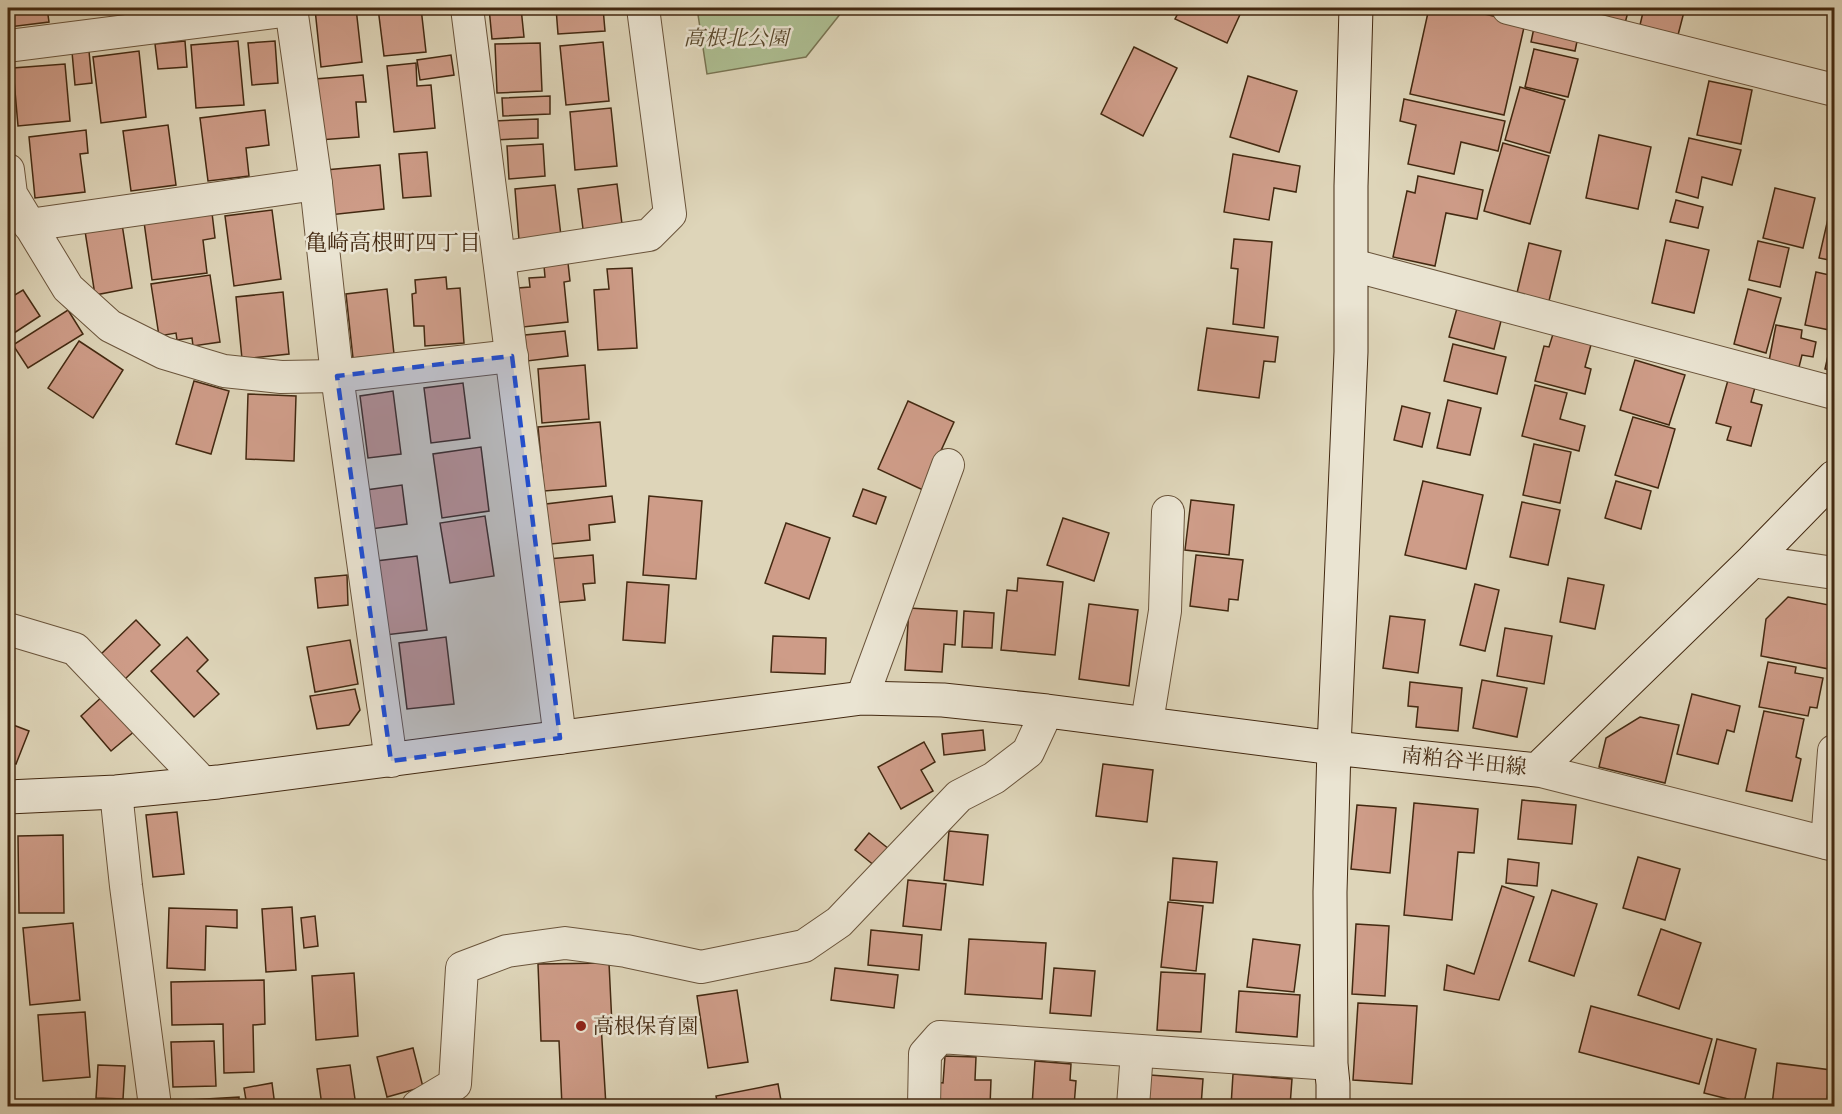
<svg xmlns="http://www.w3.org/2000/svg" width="1842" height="1114" viewBox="0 0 1842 1114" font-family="'Gentium Book Plus','Noto Serif JP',serif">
  <rect width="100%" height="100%" fill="#ded5b9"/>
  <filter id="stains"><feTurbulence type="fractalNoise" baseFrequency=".00333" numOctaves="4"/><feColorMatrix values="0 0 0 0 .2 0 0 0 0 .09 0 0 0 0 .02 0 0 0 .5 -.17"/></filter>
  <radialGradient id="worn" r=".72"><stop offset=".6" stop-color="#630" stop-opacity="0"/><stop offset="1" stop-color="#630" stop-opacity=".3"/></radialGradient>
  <polygon fill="#adbe92" stroke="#787452" stroke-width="1.5" points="697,8 845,8 806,57 707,74"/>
  <g fill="#ce9c88" stroke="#432911" stroke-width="1.5">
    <polygon points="8,8 47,8 49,22 9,27"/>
    <polygon points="327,8 356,8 362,62 321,67 315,9"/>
    <polygon points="378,8 421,8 426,52 384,56"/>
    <polygon points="489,8 521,8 524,37 492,39"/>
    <polygon points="556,8 603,8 605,31 558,34"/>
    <polygon points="1181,8 1243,8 1227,43 1175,19"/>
    <polygon points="1429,8 1457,8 1525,23 1504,115 1410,94"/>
    <polygon points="1599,8 1629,8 1624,27 1596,21"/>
    <polygon points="1644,8 1685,8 1678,35 1640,25"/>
    <polygon points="1535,23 1579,32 1575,51 1531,42"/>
    <polygon points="185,41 187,67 158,69 155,44"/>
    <polygon points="238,41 244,105 196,108 191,45"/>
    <polygon points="275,41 278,83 252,85 248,43"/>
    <polygon points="603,42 609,101 566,105 560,46"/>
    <polygon points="540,43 542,91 497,93 495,44"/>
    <polygon points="1134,47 1177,68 1143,136 1101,114"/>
    <polygon points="1534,49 1578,59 1568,97 1525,87"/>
    <polygon points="89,51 92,83 75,85 72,52"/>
    <polygon points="139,51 146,117 101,123 93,57"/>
    <polygon points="451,55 454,75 420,80 417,60"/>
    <polygon points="416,63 417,86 431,85 435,128 394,132 387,66"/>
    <polygon points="65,64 70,121 18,126 13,68"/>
    <polygon points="363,75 366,102 356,102 359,137 319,140 315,79"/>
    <polygon points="1248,76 1297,91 1279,152 1230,137"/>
    <polygon points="1709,81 1752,90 1741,144 1697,135"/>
    <polygon points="1520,87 1565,100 1550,153 1505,140"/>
    <polygon points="550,96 550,114 503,116 502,98"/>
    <polygon points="1404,99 1505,121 1498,151 1461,142 1454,174 1408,164 1416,125 1400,121"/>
    <polygon points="611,108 617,166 575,170 570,112"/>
    <polygon points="265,110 269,145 246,148 249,176 208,181 200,118"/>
    <polygon points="538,119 538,138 494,140 494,121"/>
    <polygon points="168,125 176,185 131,191 123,131"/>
    <polygon points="86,130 88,153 80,154 85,192 35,198 29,137"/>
    <polygon points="1599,135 1651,147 1638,209 1586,198"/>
    <polygon points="1689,138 1741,150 1732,185 1702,177 1698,198 1676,192"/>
    <polygon points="1503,143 1549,156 1530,224 1484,211"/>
    <polygon points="543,144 545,176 509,179 507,146"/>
    <polygon points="427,152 431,196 403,198 399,154"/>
    <polygon points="1233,154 1300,166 1296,192 1274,188 1269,220 1224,212"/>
    <polygon points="380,165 384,209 329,215 325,170"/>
    <polygon points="1418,176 1483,190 1477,219 1446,213 1435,266 1393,257 1407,191 1415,193"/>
    <polygon points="617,184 622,224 583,229 578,189"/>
    <polygon points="555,185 561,236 519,240 515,189"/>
    <polygon points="1775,188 1815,198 1803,248 1763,238"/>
    <polygon points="1676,200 1703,207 1698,228 1670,222"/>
    <polygon points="272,210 281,279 234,286 225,216"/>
    <polygon points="1830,210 1834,211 1834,261 1819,258"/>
    <polygon points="212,213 215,238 203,240 207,273 152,280 144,222"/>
    <polygon points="122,224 132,288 95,295 85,231"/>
    <polygon points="1234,239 1272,242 1264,328 1233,324 1238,269 1231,268"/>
    <polygon points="1666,240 1709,250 1694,313 1652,303"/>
    <polygon points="1758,241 1789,248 1780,287 1749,280"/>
    <polygon points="1529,243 1561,251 1548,305 1516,297"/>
    <polygon points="568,263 570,281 564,282 568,322 523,327 518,288 530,287 529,278 545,277 544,266"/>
    <polygon points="632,268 637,348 598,350 594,290 609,289 607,269"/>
    <polygon points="1816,272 1834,276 1834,331 1805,325"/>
    <polygon points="210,275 220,342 193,346 192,338 177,340 176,333 159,336 151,284"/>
    <polygon points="446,277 447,289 460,288 464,343 425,346 424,326 414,326 412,294 416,293 415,280"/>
    <polygon points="387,289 394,354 353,358 346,294"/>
    <polygon points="1748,289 1781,298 1766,353 1734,344"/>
    <polygon points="23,290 40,316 8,337 8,299"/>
    <polygon points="283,292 289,354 242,359 236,297"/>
    <polygon points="1459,301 1503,313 1494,349 1449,337"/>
    <polygon points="68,310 83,334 28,368 13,345"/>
    <polygon points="1776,325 1802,330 1801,338 1816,342 1813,357 1802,355 1799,367 1769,361"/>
    <polygon points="1207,328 1278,337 1275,362 1264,361 1259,398 1198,390"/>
    <polygon points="565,331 568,356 527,361 525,335"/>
    <polygon points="1553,334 1592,341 1585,367 1591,369 1585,394 1535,381 1544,346 1549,347"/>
    <polygon points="1832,338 1834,339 1834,371 1825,369"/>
    <polygon points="79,341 123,370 93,418 48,388"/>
    <polygon points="1453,344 1506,357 1497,394 1444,381"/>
    <polygon points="1635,360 1685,375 1669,425 1620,410"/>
    <polygon points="585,365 589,419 542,423 538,369"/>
    <polygon points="1730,373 1757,380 1751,402 1762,405 1751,446 1727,440 1731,427 1716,423"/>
    <polygon points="194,381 229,391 211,454 176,444"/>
    <polygon points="463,383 470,438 431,443 424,388"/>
    <polygon points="1535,385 1567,393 1560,419 1585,426 1579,451 1522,436"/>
    <polygon points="393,391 401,454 368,458 360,396"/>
    <polygon points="248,394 296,396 294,461 246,459"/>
    <polygon points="1448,400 1481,408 1470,455 1437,448"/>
    <polygon points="908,401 954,422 923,490 878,469"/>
    <polygon points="1402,406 1430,413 1422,447 1394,440"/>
    <polygon points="1633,417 1675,429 1658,488 1615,475"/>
    <polygon points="600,422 606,486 544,491 538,427"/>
    <polygon points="1534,444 1571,452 1560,503 1523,495"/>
    <polygon points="481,447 489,511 442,518 433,454"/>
    <polygon points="1423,481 1483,495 1466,569 1405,555"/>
    <polygon points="1616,481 1651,491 1641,529 1605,518"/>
    <polygon points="402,485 407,524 371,529 366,490"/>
    <polygon points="863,489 886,497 876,524 853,516"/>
    <polygon points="612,496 615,522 589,525 590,540 551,544 546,504"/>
    <polygon points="649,496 702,501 696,579 643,575"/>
    <polygon points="1191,500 1234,505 1229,555 1185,550"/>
    <polygon points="1522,502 1560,510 1548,565 1510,557"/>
    <polygon points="485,516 494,576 450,583 440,523"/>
    <polygon points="1063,518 1109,533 1094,581 1047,565"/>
    <polygon points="786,523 830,538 809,599 765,583"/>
    <polygon points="593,555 595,583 583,584 585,600 552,603 548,559"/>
    <polygon points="1196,555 1243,560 1238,600 1229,599 1228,611 1190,606"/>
    <polygon points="417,556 427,630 385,635 376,561"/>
    <polygon points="347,575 348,605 318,608 315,578"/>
    <polygon points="1018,578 1063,582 1055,655 1001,650 1007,590 1017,591"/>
    <polygon points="1568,578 1604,585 1595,629 1560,622"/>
    <polygon points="627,582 669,585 665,643 623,640"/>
    <polygon points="1475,584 1499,590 1485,651 1460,645"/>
    <polygon points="1788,597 1834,606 1834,639 1829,669 1761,656 1766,619"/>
    <polygon points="1089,604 1138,610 1129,686 1079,679"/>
    <polygon points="909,608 957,611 955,645 944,644 942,672 905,670"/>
    <polygon points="964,611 994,613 992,648 962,647"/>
    <polygon points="1390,616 1425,620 1418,673 1383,668"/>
    <polygon points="136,620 160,645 122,682 98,657"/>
    <polygon points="1505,628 1552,636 1544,684 1497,676"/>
    <polygon points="773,636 826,638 825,674 771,672"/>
    <polygon points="187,637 208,660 197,671 219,694 194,717 151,671"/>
    <polygon points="446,637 454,704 407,709 399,643"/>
    <polygon points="350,640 358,684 315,692 307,647"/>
    <polygon points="1768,662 1796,667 1795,673 1823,678 1817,708 1810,707 1808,716 1759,707"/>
    <polygon points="1482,680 1527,688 1517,737 1473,728"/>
    <polygon points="1410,682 1462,688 1458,731 1416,727 1418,707 1408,706"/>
    <polygon points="355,689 360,710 349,725 317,729 310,696"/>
    <polygon points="105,694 136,730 111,751 81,716"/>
    <polygon points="1692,694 1740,706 1734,732 1727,730 1718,764 1677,754"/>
    <polygon points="1764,711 1804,719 1796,757 1801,759 1792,801 1746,791"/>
    <polygon points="1640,717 1679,725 1665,783 1599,767 1606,738"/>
    <polygon points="8,723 29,731 16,764 8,761"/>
    <polygon points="983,730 985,750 944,755 942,734"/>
    <polygon points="924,742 935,762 921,770 933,791 901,809 878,767"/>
    <polygon points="1103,764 1153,770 1147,822 1096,816"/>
    <polygon points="1522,800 1576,805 1572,844 1518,839"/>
    <polygon points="1414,803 1478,809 1474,853 1458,852 1452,920 1404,915"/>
    <polygon points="1357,805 1396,808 1390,873 1351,869"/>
    <polygon points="177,812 184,874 153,877 146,815"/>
    <polygon points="949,831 988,835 983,885 944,880"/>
    <polygon points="869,833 889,849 875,866 855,850"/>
    <polygon points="63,835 64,913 19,913 18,836"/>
    <polygon points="1638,857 1680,869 1665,920 1623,908"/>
    <polygon points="1173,858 1217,862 1213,903 1170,900"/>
    <polygon points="1508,859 1539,863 1537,886 1506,883"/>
    <polygon points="908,880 946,884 941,930 903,926"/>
    <polygon points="1502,886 1534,897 1499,1000 1444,990 1447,965 1474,974"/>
    <polygon points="1552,890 1597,904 1574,976 1529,961"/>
    <polygon points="1168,902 1203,906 1196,971 1161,967"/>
    <polygon points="292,907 296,970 266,972 262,909"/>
    <polygon points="169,908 237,910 237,928 206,926 205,970 167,968"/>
    <polygon points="315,916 318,946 304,948 301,918"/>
    <polygon points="73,923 80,1000 30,1005 23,928"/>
    <polygon points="1356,924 1389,926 1385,996 1352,994"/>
    <polygon points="1661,929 1701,943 1679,1009 1638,995"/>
    <polygon points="871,930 922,935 919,970 868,965"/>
    <polygon points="969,939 1046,943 1042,999 965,994"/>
    <polygon points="1253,939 1300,945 1294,992 1247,987"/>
    <polygon points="609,963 612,1025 601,1024 606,1106 562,1106 559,1041 541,1041 538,964"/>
    <polygon points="835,968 898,975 894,1008 831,1000"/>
    <polygon points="1054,968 1095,971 1091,1016 1050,1013"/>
    <polygon points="1161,972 1205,974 1201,1032 1157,1030"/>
    <polygon points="354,973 358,1036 316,1040 312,976"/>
    <polygon points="264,980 265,1024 253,1025 254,1072 224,1073 223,1024 172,1025 171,982"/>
    <polygon points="737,990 748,1062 708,1068 697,996"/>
    <polygon points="1239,991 1300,995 1297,1037 1236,1032"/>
    <polygon points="1358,1003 1417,1006 1412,1084 1353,1080"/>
    <polygon points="1591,1006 1712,1039 1699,1084 1579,1052"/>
    <polygon points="8,1012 10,1012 9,1076 8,1076"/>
    <polygon points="85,1012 90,1077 43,1081 38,1015"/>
    <polygon points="1717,1039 1756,1049 1744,1103 1704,1093"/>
    <polygon points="214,1041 216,1086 173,1087 171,1042"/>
    <polygon points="413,1048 423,1087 387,1097 377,1057"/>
    <polygon points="945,1056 976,1057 975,1080 991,1080 990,1106 934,1106 935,1082 943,1083"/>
    <polygon points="1035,1061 1071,1064 1070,1080 1076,1081 1074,1106 1032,1106"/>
    <polygon points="1777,1063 1831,1070 1826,1106 1772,1105"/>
    <polygon points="98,1065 125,1066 123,1099 96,1098"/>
    <polygon points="350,1065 356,1106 322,1106 317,1069"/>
    <polygon points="1233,1074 1292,1079 1290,1106 1231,1106"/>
    <polygon points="1150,1075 1203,1079 1201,1106 1148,1106"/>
    <polygon points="272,1083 275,1106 247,1106 244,1088"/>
    <polygon points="778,1084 782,1106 718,1106 716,1096"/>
    <polygon points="239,1097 239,1106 190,1106 189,1100"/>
  </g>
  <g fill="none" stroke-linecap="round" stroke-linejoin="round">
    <defs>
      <g id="street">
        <polyline points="291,8 316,184 337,376 391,761"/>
        <polyline points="467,8 560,738"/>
        <polyline points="1508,8 1834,90"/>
        <polyline points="8,46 291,10"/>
        <polyline points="8,170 11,194 68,288 110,326 164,353 224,371 281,377 337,376 512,356"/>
        <polyline points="29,225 316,184"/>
        <polyline points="499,258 649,235 670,214 643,8"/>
        <polyline points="1352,265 1834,393"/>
        <polyline points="1752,561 1834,573"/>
        <polyline points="8,629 75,649 204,784"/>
        <polyline points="862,698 948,465"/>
        <polyline points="1147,722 1165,611 1168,512"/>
        <polyline points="1537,770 1834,845"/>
        <polyline points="116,792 126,886 155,1106"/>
        <polyline points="1827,843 1834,751"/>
        <polyline points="418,1106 455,1084 462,968 507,951 565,943 626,951 701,967 804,946 839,922 959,796 994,778 1028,752 1047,711"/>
        <polyline points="924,1106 925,1054 940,1037 1331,1064"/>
        <polyline points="1133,1106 1137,1052"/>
      </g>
      <g id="secondary">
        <polyline points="8,797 116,792 218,782 862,698 943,700 1047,711 1334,748 1351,352 1351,186 1356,8"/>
        <polyline points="1333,1106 1333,1084 1331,1064 1330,892 1334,748 1537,770 1752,561 1834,477"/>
      </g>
    </defs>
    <use href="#street" stroke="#6a543b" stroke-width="34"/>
    <use href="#secondary" stroke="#432911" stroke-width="35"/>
    <use href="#street" stroke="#eae4d2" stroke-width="32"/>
    <use href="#secondary" stroke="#eae4d2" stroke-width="33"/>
  </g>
  <path fill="#1d4ed8" fill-opacity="0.2" stroke="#1d4ed8" stroke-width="4.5" stroke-dasharray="12 8" stroke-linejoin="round" d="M 512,356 L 560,738 L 391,761 L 337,376 Z"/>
  <circle fill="#8f2418" stroke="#eae4d2" stroke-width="2" cx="581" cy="1026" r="6"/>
  <g text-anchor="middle" stroke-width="5" stroke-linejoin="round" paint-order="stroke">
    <g font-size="21" font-style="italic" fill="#58472b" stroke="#eae4d2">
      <text x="736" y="45">高根北公園</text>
    </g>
    <g font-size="21" fill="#432911" stroke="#eae4d2">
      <text transform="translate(1464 761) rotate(6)" y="7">南粕谷半田線</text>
    </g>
    <g font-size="21" fill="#432911" stroke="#eae4d2" text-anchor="start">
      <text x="593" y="1033">高根保育園</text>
    </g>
    <g font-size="22" fill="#432911" stroke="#eae4d2">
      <text x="393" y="250">亀崎高根町四丁目</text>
    </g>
  </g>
  <rect width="1842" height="1114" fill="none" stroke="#ded5b9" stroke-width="30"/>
  <rect x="9" y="9" width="1824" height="1096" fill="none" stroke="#432911" stroke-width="3"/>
  <rect x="15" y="15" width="1812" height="1084" fill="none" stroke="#432911" stroke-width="1.5"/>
  <rect width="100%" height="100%" filter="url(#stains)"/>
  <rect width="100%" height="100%" fill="url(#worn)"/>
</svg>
